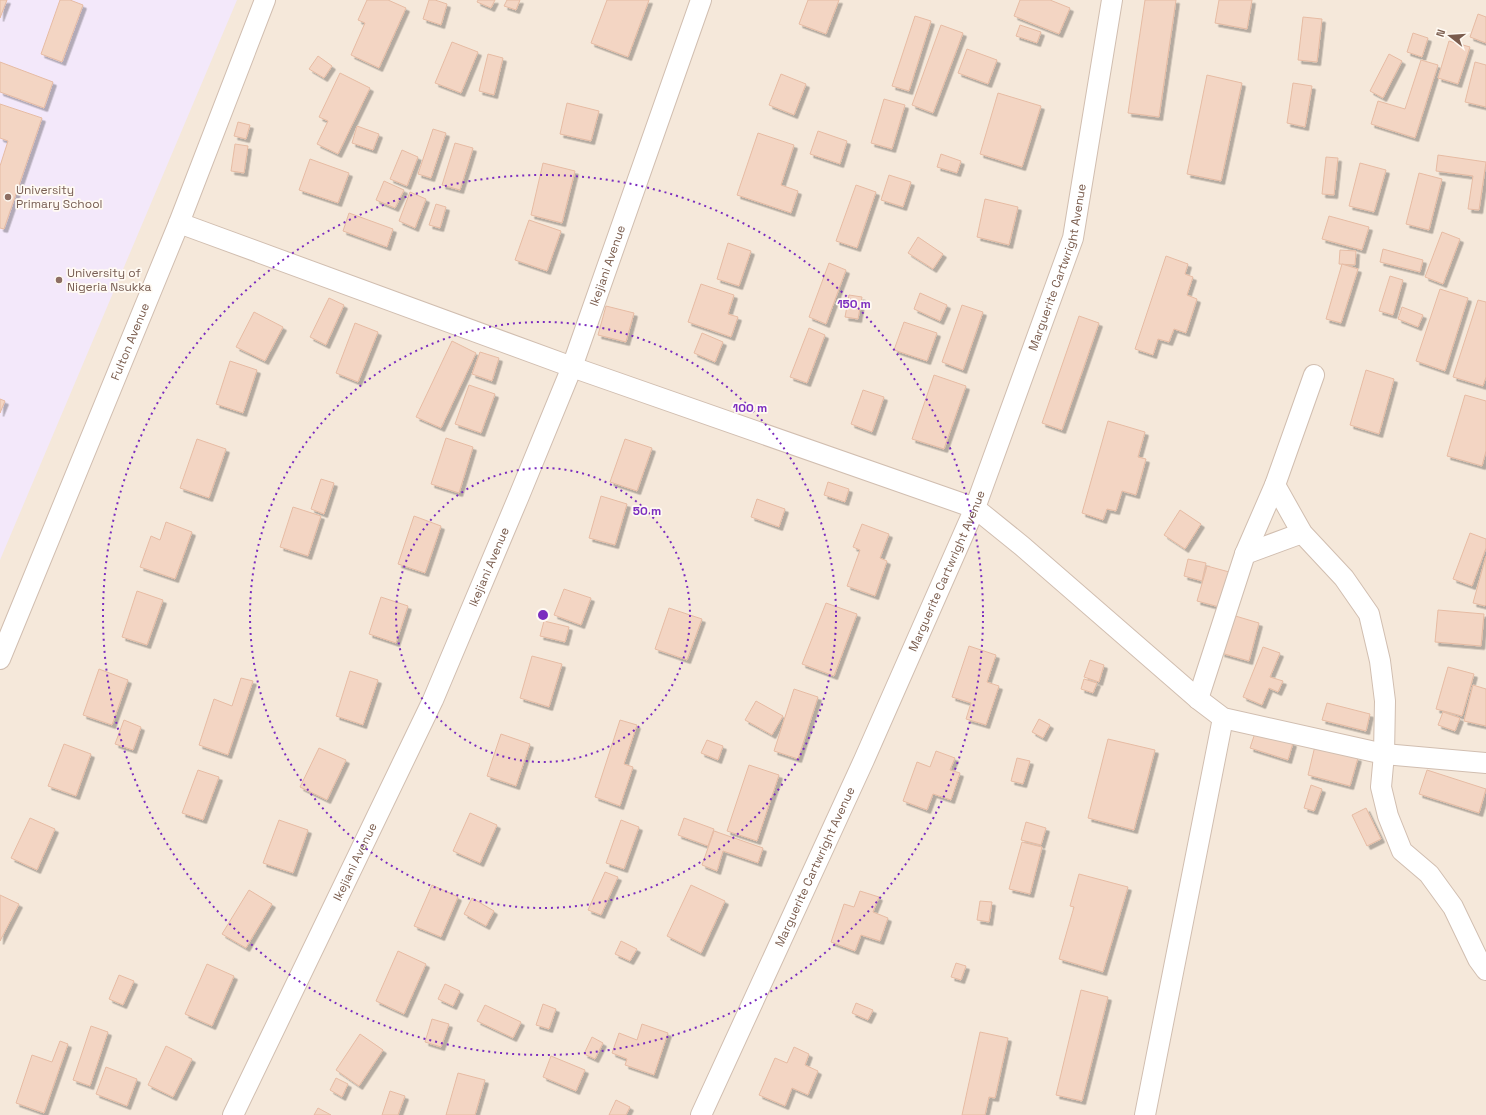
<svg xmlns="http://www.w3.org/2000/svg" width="1486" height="1115" viewBox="0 0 1486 1115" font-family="'Space Grotesk',sans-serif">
  <defs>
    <filter id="shadow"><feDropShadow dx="3.5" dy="3.5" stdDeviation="0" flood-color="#0004"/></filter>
  </defs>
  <rect width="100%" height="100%" fill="#fdf6ec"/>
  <rect fill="#f5e8da" x="0" y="0" width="1486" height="1115"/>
  <polygon fill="#f3e8fa" points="0,0 237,0 0,560"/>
  <g fill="#f3d5c3" stroke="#e6bba3" filter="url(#shadow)">
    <polygon points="0,0 7,0 0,18"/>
    <polygon points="60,0 70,0 83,5 62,62 41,54"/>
    <polygon points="367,0 388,0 406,8 379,68 351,55 365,23 358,20"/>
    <polygon points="429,0 435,0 447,4 441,25 423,19"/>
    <polygon points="478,0 495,0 491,8 477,2"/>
    <polygon points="507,0 520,0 516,10 504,6"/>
    <polygon points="607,0 649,0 628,57 591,43"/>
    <polygon points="808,0 839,0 826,34 799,24"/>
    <polygon points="1020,0 1050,0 1070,8 1059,34 1014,16"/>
    <polygon points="1145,0 1176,0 1159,117 1128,113"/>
    <polygon points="1219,0 1252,0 1247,29 1215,23"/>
    <polygon points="1478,14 1486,17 1486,43 1470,37"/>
    <polygon points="915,16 931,21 909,91 892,86"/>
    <polygon points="1303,17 1322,19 1317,62 1298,60"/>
    <polygon points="941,25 963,33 933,113 912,105"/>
    <polygon points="1020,25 1041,32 1037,43 1016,36"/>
    <polygon points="1413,33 1428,38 1422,57 1407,52"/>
    <polygon points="1449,41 1470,47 1458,84 1438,78"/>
    <polygon points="452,42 478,52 461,93 435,83"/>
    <polygon points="967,49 997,60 988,84 958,73"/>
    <polygon points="488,54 503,58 494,95 479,91"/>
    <polygon points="1389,54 1402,61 1383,98 1370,91"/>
    <polygon points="318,56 332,66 324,78 309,69"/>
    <polygon points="1421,60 1438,65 1415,138 1371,124 1378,101 1405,109"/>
    <polygon points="0,62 53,82 44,108 0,92"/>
    <polygon points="1475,62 1486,65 1486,107 1465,102"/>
    <polygon points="340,73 370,88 338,154 317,144 328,121 319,117"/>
    <polygon points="781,74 806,84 794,115 769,105"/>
    <polygon points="1207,75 1242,83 1221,181 1187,174"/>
    <polygon points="1293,83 1312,86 1305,127 1287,123"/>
    <polygon points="998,93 1041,106 1022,167 980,154"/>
    <polygon points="884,99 905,105 892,149 871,143"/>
    <polygon points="567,103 599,111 591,141 560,134"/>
    <polygon points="0,104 42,118 4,229 0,228 0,166 8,141 0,138"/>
    <polygon points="238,122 250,125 246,139 234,136"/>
    <polygon points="357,126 379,134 373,150 352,143"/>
    <polygon points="433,129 446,133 431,178 418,174"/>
    <polygon points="818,131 847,141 840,164 810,154"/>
    <polygon points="758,133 794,145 781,185 798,191 791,213 737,195"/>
    <polygon points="455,143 473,148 460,190 442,185"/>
    <polygon points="235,144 248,146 244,173 231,171"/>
    <polygon points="402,150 418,157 407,186 390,179"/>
    <polygon points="941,154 961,161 957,173 937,167"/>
    <polygon points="1438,155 1486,162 1479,210 1468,209 1473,176 1436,171"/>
    <polygon points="1326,157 1338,158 1334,195 1322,194"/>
    <polygon points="310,159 349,173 338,203 299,190"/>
    <polygon points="543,163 575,171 562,223 531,215"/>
    <polygon points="1360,163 1386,170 1374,212 1349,206"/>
    <polygon points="1419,173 1442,179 1429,230 1406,224"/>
    <polygon points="889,175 911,182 903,207 881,200"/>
    <polygon points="384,181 404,190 395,208 376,200"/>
    <polygon points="856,185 876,192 857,248 836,241"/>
    <polygon points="410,192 426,199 415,228 399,221"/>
    <polygon points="985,199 1018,207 1009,245 977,237"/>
    <polygon points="436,204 446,207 440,228 429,225"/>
    <polygon points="349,213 393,229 387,247 343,231"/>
    <polygon points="1329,216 1369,227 1362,250 1322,239"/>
    <polygon points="529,220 561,231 547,271 515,260"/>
    <polygon points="1442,232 1460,239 1443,284 1425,277"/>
    <polygon points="918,237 943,254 933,269 908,253"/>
    <polygon points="728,243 751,251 739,286 717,279"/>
    <polygon points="1383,249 1423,260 1420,272 1380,262"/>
    <polygon points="1340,250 1356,251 1355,265 1339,264"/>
    <polygon points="1166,256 1188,264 1185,274 1193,277 1187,295 1197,299 1186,333 1174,329 1169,342 1158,339 1153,355 1135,349"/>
    <polygon points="829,263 846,270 826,324 809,317"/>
    <polygon points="1342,264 1358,269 1341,323 1326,319"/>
    <polygon points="1390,276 1403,280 1393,315 1379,311"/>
    <polygon points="701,284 734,295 728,314 738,317 731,337 688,322"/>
    <polygon points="1440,289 1468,298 1445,371 1416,361"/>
    <polygon points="920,293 947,305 940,321 914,309"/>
    <polygon points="849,295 862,297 858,319 845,317"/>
    <polygon points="329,298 344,305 326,345 310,337"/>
    <polygon points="1478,300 1486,302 1486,377 1483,386 1453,377"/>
    <polygon points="962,305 983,312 963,370 942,362"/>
    <polygon points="606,306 634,313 626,342 598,335"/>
    <polygon points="1402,307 1423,315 1418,327 1398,319"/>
    <polygon points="254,312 283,327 265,361 236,347"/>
    <polygon points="1079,316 1099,323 1062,430 1042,423"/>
    <polygon points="904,322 937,333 927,361 894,350"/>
    <polygon points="355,323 378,332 358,382 336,373"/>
    <polygon points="809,328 825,335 807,383 790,377"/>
    <polygon points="702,333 723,342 715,362 694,353"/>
    <polygon points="452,341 476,353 441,428 416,417"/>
    <polygon points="480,352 499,358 492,381 472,374"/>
    <polygon points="230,361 257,370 243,413 216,404"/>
    <polygon points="1366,370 1394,379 1379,434 1350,425"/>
    <polygon points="934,375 966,386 944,449 912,439"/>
    <polygon points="469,385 495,394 481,433 455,424"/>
    <polygon points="863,390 884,397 872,432 851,424"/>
    <polygon points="1465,395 1486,401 1486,451 1482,466 1447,456"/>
    <polygon points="0,399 5,401 0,413"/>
    <polygon points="1108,421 1145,432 1138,457 1146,459 1136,495 1122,491 1116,511 1107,509 1103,520 1082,513"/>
    <polygon points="446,438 473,447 459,493 431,484"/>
    <polygon points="197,439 226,449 209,498 180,488"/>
    <polygon points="625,439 652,448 637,491 610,482"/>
    <polygon points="321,479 334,483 324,514 311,509"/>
    <polygon points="828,482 849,489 845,502 824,495"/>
    <polygon points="601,496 627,504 615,545 589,538"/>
    <polygon points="757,499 785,509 779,527 751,517"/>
    <polygon points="293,507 321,516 308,556 280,547"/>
    <polygon points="1180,510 1201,524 1185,549 1164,535"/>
    <polygon points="414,516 441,526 425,573 398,564"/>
    <polygon points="166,522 192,532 175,579 140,567 151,536 160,540"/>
    <polygon points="862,524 889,534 880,558 887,561 875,596 847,586 860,550 853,547"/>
    <polygon points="1470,533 1486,539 1486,548 1472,586 1453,579"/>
    <polygon points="1486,556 1486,605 1485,606 1473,603"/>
    <polygon points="1188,559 1206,563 1202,581 1184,576"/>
    <polygon points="1207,566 1233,573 1223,608 1197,601"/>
    <polygon points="564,589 591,598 581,625 554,615"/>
    <polygon points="137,591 163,600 147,645 122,637"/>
    <polygon points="381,597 408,606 396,643 369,634"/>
    <polygon points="826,603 857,614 834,676 802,664"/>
    <polygon points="669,608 702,619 687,660 655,649"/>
    <polygon points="1438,610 1484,614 1481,646 1435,642"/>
    <polygon points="1232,615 1259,623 1249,661 1221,653"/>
    <polygon points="544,621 569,627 565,642 540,636"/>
    <polygon points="969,646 996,655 987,682 999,686 986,725 966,719 971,703 952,697"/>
    <polygon points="1263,647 1280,653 1270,677 1283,681 1278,692 1269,688 1262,705 1243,697"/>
    <polygon points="532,656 562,664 549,707 520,698"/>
    <polygon points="1090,660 1104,665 1099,682 1084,677"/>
    <polygon points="1448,667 1474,674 1462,716 1436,709"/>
    <polygon points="99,669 128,680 112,725 83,715"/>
    <polygon points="350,671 378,680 363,725 336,716"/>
    <polygon points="241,678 253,681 228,755 199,745 214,699 232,706"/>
    <polygon points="1084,679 1097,683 1093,693 1081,689"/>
    <polygon points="1473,685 1486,689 1486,726 1464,721"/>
    <polygon points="794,689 818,697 798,759 774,751"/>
    <polygon points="756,701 783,716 772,735 745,720"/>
    <polygon points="1327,703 1370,714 1366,731 1322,720"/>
    <polygon points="1443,712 1460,718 1455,731 1438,725"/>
    <polygon points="1039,719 1050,725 1043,738 1032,732"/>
    <polygon points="124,720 141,727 133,750 115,744"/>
    <polygon points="620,720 637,725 624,764 633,767 620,806 595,797"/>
    <polygon points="1256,730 1293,743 1288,760 1250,748"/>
    <polygon points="501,734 530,744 516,786 487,776"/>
    <polygon points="1108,739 1155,750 1134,830 1088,818"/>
    <polygon points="707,740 723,746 718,760 701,753"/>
    <polygon points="64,744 91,754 76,796 48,786"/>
    <polygon points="1315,746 1358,758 1350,786 1308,775"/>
    <polygon points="319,748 346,760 327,800 300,787"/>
    <polygon points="936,751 955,758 950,770 960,773 951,800 933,794 927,810 903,801 917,762 930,767"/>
    <polygon points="1017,758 1030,761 1023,784 1011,781"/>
    <polygon points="749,765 779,775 757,841 727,831"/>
    <polygon points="198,770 219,777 203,820 182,813"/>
    <polygon points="1427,770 1486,789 1479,813 1419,794"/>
    <polygon points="1311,785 1322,789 1314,811 1304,808"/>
    <polygon points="1366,808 1381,839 1367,846 1352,815"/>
    <polygon points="470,813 497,825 480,863 453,851"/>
    <polygon points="30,818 55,829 37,870 11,858"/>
    <polygon points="684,818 714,829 708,846 678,835"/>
    <polygon points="279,820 308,830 293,873 263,863"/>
    <polygon points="621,820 639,827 624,869 606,863"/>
    <polygon points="1026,822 1046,828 1041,845 1021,840"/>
    <polygon points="714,831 763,848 758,863 723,851 717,871 702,865"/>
    <polygon points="1022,842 1042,847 1030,894 1009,889"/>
    <polygon points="605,872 618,877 601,915 588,910"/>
    <polygon points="1079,874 1128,887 1103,972 1059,959 1074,907 1070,906"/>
    <polygon points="432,885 458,897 441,937 414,926"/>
    <polygon points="691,885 725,901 701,953 667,936"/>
    <polygon points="249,890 272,904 246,948 222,934"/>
    <polygon points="860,891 879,897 873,912 888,918 880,941 861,935 855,951 831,942 844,904 854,907"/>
    <polygon points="0,895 19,904 0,941"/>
    <polygon points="472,898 494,911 486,926 464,914"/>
    <polygon points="980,901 992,902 989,922 977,920"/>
    <polygon points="621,941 637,949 630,961 615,954"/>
    <polygon points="398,951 426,964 404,1014 376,1001"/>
    <polygon points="956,963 966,966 961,980 951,977"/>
    <polygon points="207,964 234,976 212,1026 185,1014"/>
    <polygon points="119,975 134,981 123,1005 109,999"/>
    <polygon points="445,984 460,991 453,1006 438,999"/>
    <polygon points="1081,990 1108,997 1082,1101 1056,1095"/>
    <polygon points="856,1003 873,1010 868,1020 852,1013"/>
    <polygon points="543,1004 556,1009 549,1029 536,1025"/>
    <polygon points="485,1005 521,1022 513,1038 477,1021"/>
    <polygon points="432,1019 449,1024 441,1047 425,1042"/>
    <polygon points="642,1024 668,1033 654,1075 625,1065 627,1059 612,1053 619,1033 637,1040"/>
    <polygon points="91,1026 108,1032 90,1086 73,1080"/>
    <polygon points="980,1032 1008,1038 995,1098 989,1097 985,1115 962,1115"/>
    <polygon points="360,1034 383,1050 359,1086 336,1070"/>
    <polygon points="592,1037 603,1043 595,1059 584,1054"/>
    <polygon points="60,1041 68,1044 44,1113 16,1103 32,1055 52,1062"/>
    <polygon points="166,1046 192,1059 173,1097 148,1085"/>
    <polygon points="794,1047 809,1054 805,1065 818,1071 808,1095 792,1088 785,1106 759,1095 775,1058 787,1063"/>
    <polygon points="551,1056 585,1070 576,1091 543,1077"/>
    <polygon points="106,1067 137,1079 127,1106 96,1094"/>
    <polygon points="458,1073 485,1080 475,1115 446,1115"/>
    <polygon points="336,1078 348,1084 342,1097 330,1090"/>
    <polygon points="390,1091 405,1096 398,1115 382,1115"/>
    <polygon points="616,1100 630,1107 626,1115 609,1115"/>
    <polygon points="318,1108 331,1115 314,1115"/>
  </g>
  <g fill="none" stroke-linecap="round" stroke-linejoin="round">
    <defs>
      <g id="minor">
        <polyline points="179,223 572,367 975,508 1022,546 1198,699 1223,718 1384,754 1486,763"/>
        <polyline points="1275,485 1302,533 1344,578 1369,614 1380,661 1385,701 1384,754 1381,787 1388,816 1402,851 1429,874 1453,907 1478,959 1486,970"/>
        <polyline points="1245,554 1302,533"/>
        <path id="s1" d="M 0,659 L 179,223 L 265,0"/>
        <polyline points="1198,699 1245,554 1275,485 1314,375"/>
        <path id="s2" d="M 233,1115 L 433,700 L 519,496 L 572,367 L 701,0"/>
        <path id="s3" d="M 701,1115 L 864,760 L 975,508 L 1073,238 L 1112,0"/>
        <polyline points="1145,1115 1223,718"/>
      </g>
    </defs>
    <use href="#minor" stroke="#d1beb0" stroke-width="22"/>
    <use href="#minor" stroke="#fff" stroke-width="20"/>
  </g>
  <g fill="none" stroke="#7b2cbf" stroke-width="2" stroke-dasharray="2 4">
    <circle cx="543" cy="615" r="147"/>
    <circle cx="543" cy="615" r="293"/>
    <circle cx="543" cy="615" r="440"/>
  </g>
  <g fill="#8d6e63" stroke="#fffaf3" stroke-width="1.5">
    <circle cx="8" cy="197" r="4"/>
    <circle cx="59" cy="280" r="4"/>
  </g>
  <g text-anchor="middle" stroke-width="3.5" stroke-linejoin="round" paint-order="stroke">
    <g font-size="12" fill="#785e54" stroke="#fffaf3" text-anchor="start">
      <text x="16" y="194">University<tspan x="16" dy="14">Primary School</tspan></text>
      <text x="67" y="277">University of<tspan x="67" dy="14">Nigeria Nsukka</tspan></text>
    </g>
    <g font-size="12" fill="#7a5c4d" stroke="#fffaf3">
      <text dy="4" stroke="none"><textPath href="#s2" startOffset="929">Ikejiani Avenue</textPath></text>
      <text dy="4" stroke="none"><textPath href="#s3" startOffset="921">Marguerite Cartwright Avenue</textPath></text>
      <text dy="4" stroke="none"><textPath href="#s1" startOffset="343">Fulton Avenue</textPath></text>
      <text dy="4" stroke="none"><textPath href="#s2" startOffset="605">Ikejiani Avenue</textPath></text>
      <text dy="4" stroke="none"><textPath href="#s3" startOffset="597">Marguerite Cartwright Avenue</textPath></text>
      <text dy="4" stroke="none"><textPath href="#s2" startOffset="281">Ikejiani Avenue</textPath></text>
      <text dy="4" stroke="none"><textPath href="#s3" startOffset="273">Marguerite Cartwright Avenue</textPath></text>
    </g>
  </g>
  <circle cx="543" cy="615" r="6" fill="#7b2cbf" stroke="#fffaf3" stroke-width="2"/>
  <g font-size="12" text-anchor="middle" font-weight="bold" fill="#7b2cbf" stroke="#fffaf3" stroke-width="3.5" stroke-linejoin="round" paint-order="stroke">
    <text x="854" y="308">150 m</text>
    <text x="750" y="412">100 m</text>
    <text x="647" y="515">50 m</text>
  </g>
  <g transform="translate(1450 36) rotate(287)" stroke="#fffaf3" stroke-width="3" paint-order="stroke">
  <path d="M0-3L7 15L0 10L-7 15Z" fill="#7a5c4d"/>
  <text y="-6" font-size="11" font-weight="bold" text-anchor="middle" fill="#7a5c4d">N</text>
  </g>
</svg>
